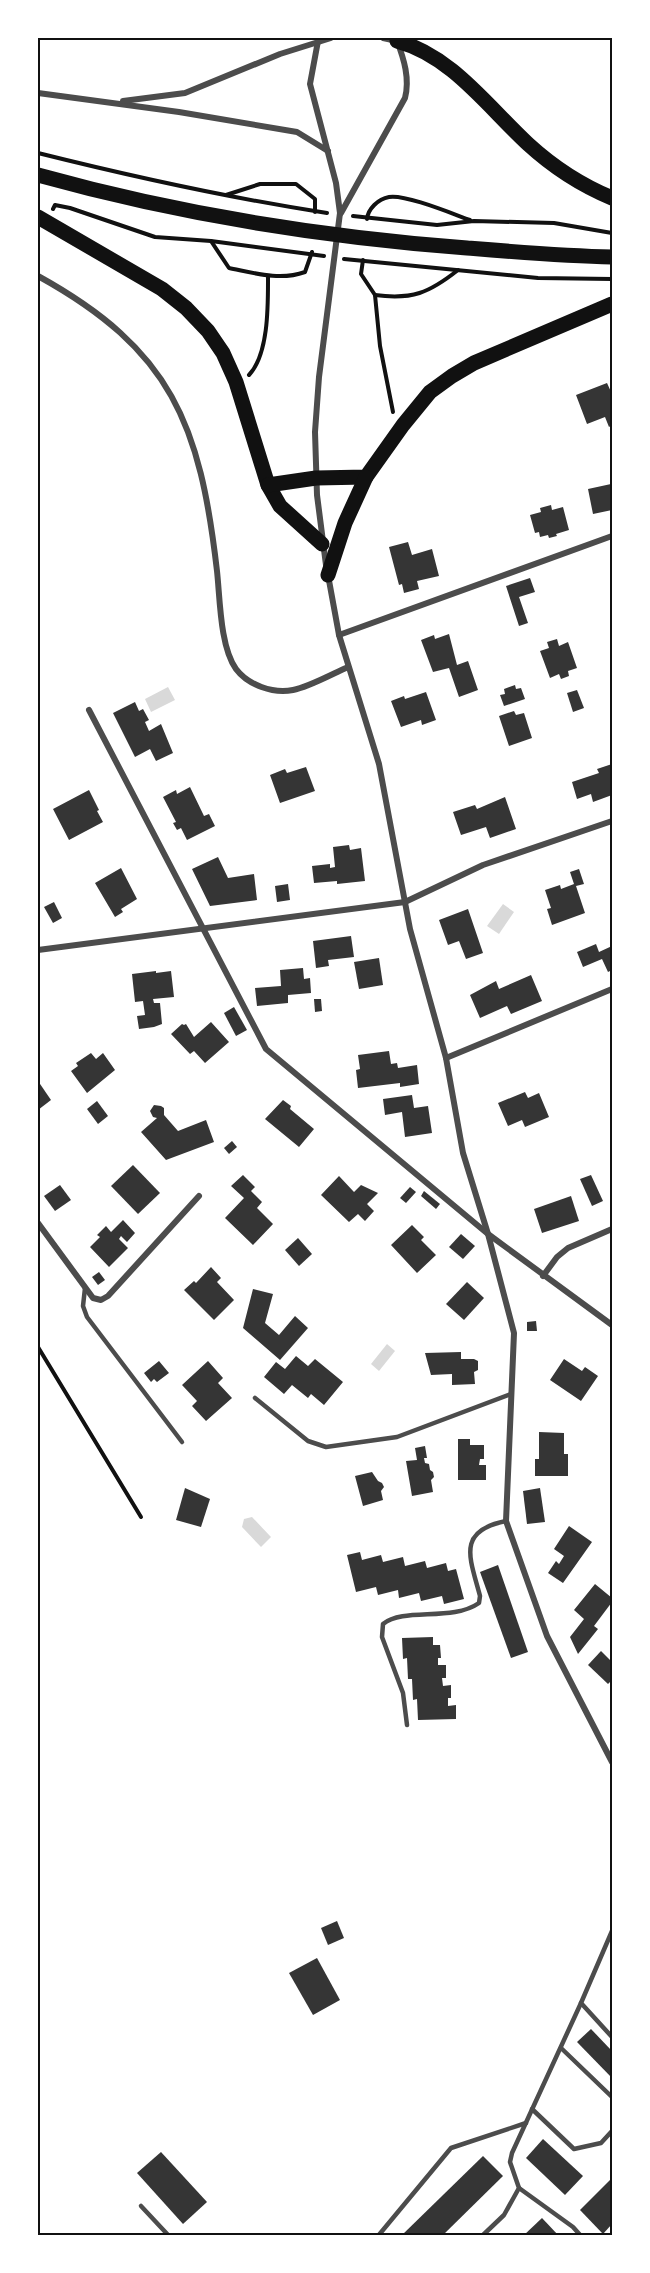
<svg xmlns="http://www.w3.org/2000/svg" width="650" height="2273" viewBox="0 0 650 2273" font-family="'Nunito Sans',sans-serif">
  <rect width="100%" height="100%" fill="#fff"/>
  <g fill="#d9d9d9">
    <polygon points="168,687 175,700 151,712 145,699"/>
    <polygon points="503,904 514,912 499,934 487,926"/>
    <polygon points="387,1344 395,1351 379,1371 371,1364"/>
    <polygon points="252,1517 271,1537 261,1547 242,1527 244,1519"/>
  </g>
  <g fill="#353535">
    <polygon points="607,383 612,394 612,425 609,427 605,417 587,424 576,395"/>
    <polygon points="610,478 612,478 612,510 593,514 588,489 611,484"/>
    <polygon points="551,505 552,510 563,507 569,530 556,534 557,536 549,538 548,535 540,537 539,532 535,533 530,515 541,512 540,508"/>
    <polygon points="408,542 412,555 432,549 439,576 417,581 419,589 404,593 402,584 399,585 389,547"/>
    <polygon points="530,578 535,592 519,597 528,623 519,626 506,586"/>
    <polygon points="449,634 457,665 468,661 478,690 459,697 449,668 433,672 421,640 434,635 435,639"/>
    <polygon points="557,639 559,646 568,642 577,668 568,671 569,676 561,679 559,674 550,678 540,651 549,648 547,642"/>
    <polygon points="515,685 516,689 521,688 525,699 504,706 500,695 505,694 504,689"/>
    <polygon points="577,690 584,708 573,712 567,693"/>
    <polygon points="426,692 436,720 422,725 421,720 401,727 391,701 404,696 405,699"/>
    <polygon points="135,702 139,711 143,709 149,720 145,722 149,731 161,724 173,753 156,761 150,749 135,757 113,713"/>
    <polygon points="514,711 516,715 524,713 532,738 509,746 499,716"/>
    <polygon points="612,764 612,795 593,802 591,794 577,799 572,782 599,773 597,769"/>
    <polygon points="306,767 315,791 280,803 270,775 285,769 287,773"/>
    <polygon points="190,787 204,816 209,814 215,826 187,840 181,828 177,830 173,823 176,822 163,797 176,790 177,794"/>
    <polygon points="89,790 99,810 97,811 103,822 69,840 53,809"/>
    <polygon points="505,797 516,829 490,838 486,827 461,835 453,812 475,805 477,809"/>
    <polygon points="349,845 350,850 361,848 365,881 337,884 337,881 314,883 312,866 330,864 330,868 335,867 333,847"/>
    <polygon points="218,857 228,878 254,874 257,900 210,906 192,869"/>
    <polygon points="121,868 137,899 121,909 123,912 115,917 95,883"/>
    <polygon points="579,869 584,884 576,886 585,913 552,925 547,909 551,908 545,890 560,885 561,889 574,884 570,872"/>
    <polygon points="288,884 290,900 277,902 275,886"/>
    <polygon points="54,902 62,918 53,923 44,907"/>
    <polygon points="468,909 483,953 466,959 459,941 448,945 439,920"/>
    <polygon points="351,936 354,957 328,960 329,966 316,968 313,941"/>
    <polygon points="596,944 599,952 612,946 612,970 608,972 602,959 583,967 577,952"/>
    <polygon points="379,958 383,985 359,989 354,962"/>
    <polygon points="303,968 304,979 310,978 311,993 288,995 288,1003 257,1006 255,988 281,986 280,970"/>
    <polygon points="156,971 156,973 171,971 174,997 153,999 154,1003 160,1003 162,1024 154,1027 139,1029 137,1016 145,1015 143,1001 135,1002 132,974"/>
    <polygon points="531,975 542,1001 511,1014 507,1006 480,1018 470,995 496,981 499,989"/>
    <polygon points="314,999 321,999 322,1011 315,1012"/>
    <polygon points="234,1007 247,1030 236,1036 224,1013"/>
    <polygon points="211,1022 229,1042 205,1063 194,1051 190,1054 171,1034 182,1024 184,1025 186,1024 194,1037"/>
    <polygon points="389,1051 391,1064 397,1063 398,1068 417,1065 419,1084 400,1087 400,1083 358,1088 356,1070 360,1069 358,1055"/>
    <polygon points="91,1053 96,1059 103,1053 115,1070 87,1093 71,1071 78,1066 76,1063"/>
    <polygon points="38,1081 51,1100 38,1110"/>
    <polygon points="525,1092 528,1098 539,1093 549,1117 525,1127 522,1120 508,1126 498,1103"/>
    <polygon points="412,1095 414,1108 428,1106 432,1133 405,1137 402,1112 385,1115 383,1099"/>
    <polygon points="283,1100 291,1106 290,1109 314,1129 299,1147 265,1119"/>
    <polygon points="97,1101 108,1116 98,1124 87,1109"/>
    <polygon points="154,1105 161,1106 164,1108 164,1115 178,1131 206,1120 214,1142 166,1160 141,1132 157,1118 153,1117 150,1111"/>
    <polygon points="232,1141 237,1147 229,1154 224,1148"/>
    <polygon points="133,1165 160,1193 138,1214 111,1186"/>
    <polygon points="243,1175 255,1187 251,1191 262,1202 257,1208 273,1224 253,1245 225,1218 244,1198 231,1186"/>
    <polygon points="591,1175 603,1201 592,1206 580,1179"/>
    <polygon points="339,1176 354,1192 361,1185 378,1193 367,1204 374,1211 365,1221 358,1214 349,1222 321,1195"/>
    <polygon points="60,1185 71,1200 55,1211 44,1196"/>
    <polygon points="410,1187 416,1192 406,1203 400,1198"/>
    <polygon points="424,1191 440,1204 436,1209 421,1196"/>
    <polygon points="571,1196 579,1221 542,1233 534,1209"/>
    <polygon points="123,1220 135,1233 127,1242 121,1236 119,1239 128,1248 109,1267 90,1247 100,1237 97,1235 106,1226 111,1232"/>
    <polygon points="412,1225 424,1237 421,1240 436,1255 417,1273 391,1245"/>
    <polygon points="461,1234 475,1246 463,1259 449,1247"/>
    <polygon points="298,1238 312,1254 299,1266 285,1250"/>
    <polygon points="211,1267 221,1278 217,1282 234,1300 214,1320 184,1290 194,1281 196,1283"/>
    <polygon points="99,1272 105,1280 98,1285 92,1277"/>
    <polygon points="467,1282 484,1298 464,1320 446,1304"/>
    <polygon points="253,1289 273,1294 265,1323 279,1335 295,1316 308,1328 280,1360 243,1328"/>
    <polygon points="536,1321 537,1331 527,1331 527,1322"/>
    <polygon points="461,1352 461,1359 474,1359 478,1361 478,1370 474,1372 475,1384 452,1385 452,1374 431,1375 425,1353"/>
    <polygon points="296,1356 308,1366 315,1359 343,1382 324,1405 311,1394 308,1398 292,1385 284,1394 264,1377 276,1362 285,1369"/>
    <polygon points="564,1359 582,1371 585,1367 598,1376 581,1401 550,1380"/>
    <polygon points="159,1361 169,1373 157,1382 154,1379 151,1382 144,1373"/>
    <polygon points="208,1361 223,1378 218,1383 232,1398 206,1421 192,1406 197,1401 182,1385"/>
    <polygon points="539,1432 564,1433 564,1454 568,1454 568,1476 535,1476 535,1459 539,1459"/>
    <polygon points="458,1439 470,1439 470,1445 484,1445 484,1459 480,1459 479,1465 486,1465 486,1480 458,1480"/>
    <polygon points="425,1446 427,1458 424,1458 425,1463 429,1464 430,1470 433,1472 434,1477 431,1480 433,1492 412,1496 406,1461 417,1460 415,1448"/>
    <polygon points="372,1472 378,1481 382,1483 384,1487 381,1491 383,1500 363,1506 355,1476"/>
    <polygon points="185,1488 210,1499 201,1527 176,1520"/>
    <polygon points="540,1488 545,1522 527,1524 523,1491"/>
    <polygon points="569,1526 592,1542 563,1583 548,1573 556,1561 559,1564 564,1556 554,1549"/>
    <polygon points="360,1552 362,1560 381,1555 383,1562 403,1557 405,1566 425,1561 427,1568 446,1563 448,1571 456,1569 464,1599 444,1604 442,1596 421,1601 419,1593 399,1598 398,1590 378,1595 376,1587 356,1592 347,1555"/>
    <polygon points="498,1565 528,1652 511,1658 480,1572"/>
    <polygon points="595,1584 612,1598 612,1602 594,1626 598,1629 578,1654 570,1637 584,1619 574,1610"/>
    <polygon points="433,1637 433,1645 440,1645 441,1658 438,1658 438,1665 446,1665 446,1678 442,1678 443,1686 451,1685 451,1698 448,1698 448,1706 456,1705 456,1719 418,1720 417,1699 413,1700 412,1679 408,1679 407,1658 403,1659 402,1638"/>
    <polygon points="601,1651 612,1662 612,1680 608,1684 588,1665"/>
    <polygon points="337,1921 344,1938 328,1945 321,1928"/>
    <polygon points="317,1958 340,2000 313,2015 289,1973"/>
    <polygon points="591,2029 612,2051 612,2078 577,2042"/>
    <polygon points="543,2139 583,2176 565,2195 526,2158"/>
    <polygon points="161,2152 207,2202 183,2224 137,2173"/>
    <polygon points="483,2156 503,2176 442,2236 401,2236"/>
    <polygon points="612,2178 612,2224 603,2234 580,2210"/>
    <polygon points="542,2218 559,2236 523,2236"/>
  </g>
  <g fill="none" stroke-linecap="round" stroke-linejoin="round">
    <g stroke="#111" stroke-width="4">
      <path d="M 38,153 C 134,177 230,198 327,213"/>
      <polyline points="226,195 260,184 296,184 315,199 315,212"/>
      <polyline points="53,209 55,205 70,208 155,237 211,241 324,256"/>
      <polyline points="353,216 437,225 474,221 554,223 612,233"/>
      <path d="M 367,219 C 368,209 378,199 389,197 C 405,194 453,214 470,220"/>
      <path d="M 211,241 L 229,268 C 254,273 280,281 305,272 L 312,252"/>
      <polyline points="344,259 538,278 612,279"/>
      <polyline points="363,260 361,274 375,295 380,346 393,412"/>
      <path d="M 375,295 C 412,300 429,293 458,270"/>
      <path d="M 249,375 C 269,354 268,304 268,276"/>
      <polyline points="38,1347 141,1517"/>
    </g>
    <g stroke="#4c4c4c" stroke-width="4.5">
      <polyline points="85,1288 83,1306 87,1317 182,1442"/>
      <polyline points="255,1398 308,1441 326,1447 397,1437 511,1394"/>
      <path d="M 407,1725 L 403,1693 L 382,1637 L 383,1624 C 404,1607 452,1622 479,1603 L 480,1596 C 470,1558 456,1531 506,1521"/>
      <polyline points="612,1931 581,2003 612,2037"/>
      <polyline points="561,2048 612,2097"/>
      <polyline points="532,2109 574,2149 601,2143 612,2131"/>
      <polyline points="519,2188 573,2227 581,2236"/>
      <polyline points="141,2206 169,2236"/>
      <polyline points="378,2236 451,2148 526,2123"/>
      <polyline points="482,2236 504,2215 519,2188 510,2162 512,2153 581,2003"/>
    </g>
    <g stroke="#4c4c4c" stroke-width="6">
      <polyline points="318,41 310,84 336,183 340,213 319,377 315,432 317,495 326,565"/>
      <polyline points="38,93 179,112 297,132 328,151"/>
      <polyline points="123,101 185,93 280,54 331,38"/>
      <path d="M 341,213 L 405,98 C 410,79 404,59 397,41 L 383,38"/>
      <path d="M 38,276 C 172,350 200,424 217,571 C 220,598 220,647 236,669 C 248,685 273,694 293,690 C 309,687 332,674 348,667"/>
      <polyline points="328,575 339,635 379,764 410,929 446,1058 463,1153 488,1234 514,1333 506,1521 547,1636 612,1762"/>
      <polyline points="339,635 612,536"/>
      <polyline points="89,710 266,1049 488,1234 612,1325"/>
      <polyline points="38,950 405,902 483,865 612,821"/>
      <polyline points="446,1058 612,989"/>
      <polyline points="38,1223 93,1298 101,1300 108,1296 199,1196"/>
      <polyline points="543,1276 557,1257 568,1248 612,1229"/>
    </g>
    <g stroke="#111" stroke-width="15">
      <path d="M 397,41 C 452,56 487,106 528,144 C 552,166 583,186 612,198"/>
      <path d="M 38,175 C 178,214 322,237 467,248 C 516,252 564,256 612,257"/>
      <polyline points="38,217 162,289 186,308 208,331 223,353 236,382 268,485 280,506 322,544"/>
      <polyline points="268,485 316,478 366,477 403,425 430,392 452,376 474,363 612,304"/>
      <polyline points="328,575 345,523 366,477"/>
    </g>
  </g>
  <rect width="650" height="2273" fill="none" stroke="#ffffff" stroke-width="78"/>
  <rect x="39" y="39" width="572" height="2195" fill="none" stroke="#111" stroke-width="2"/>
</svg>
